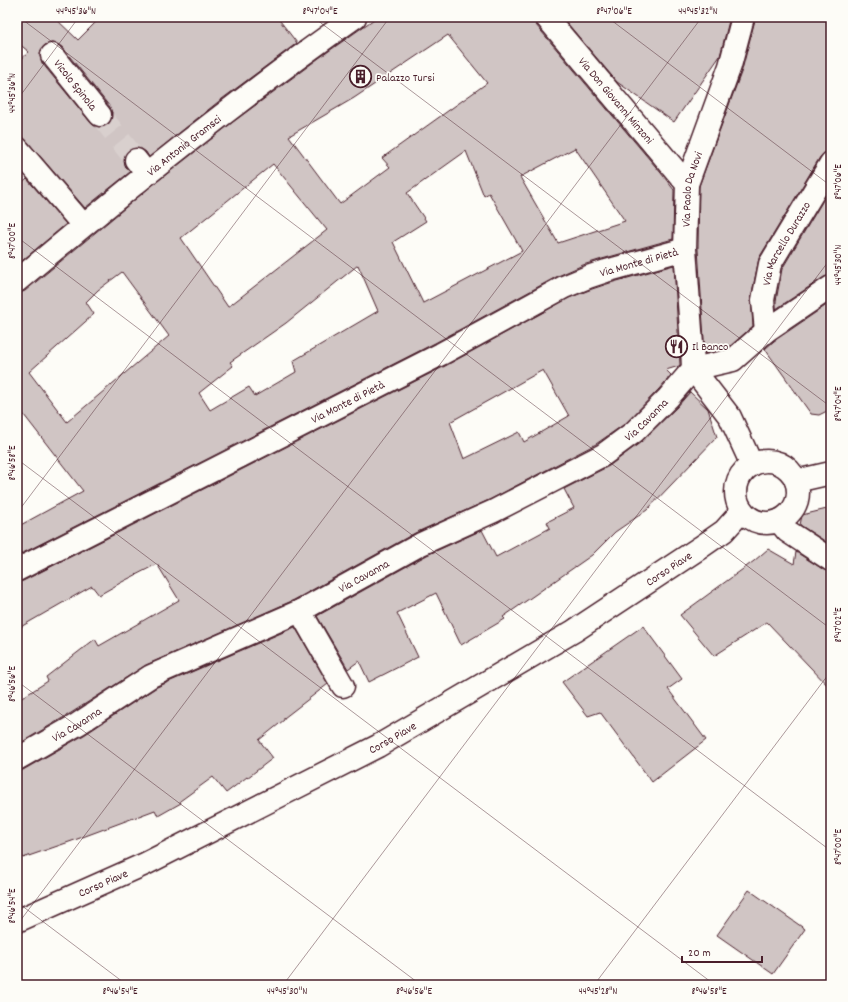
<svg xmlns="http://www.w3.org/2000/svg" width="848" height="1002" viewBox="0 0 848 1002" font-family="Dekko,sans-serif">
  <rect width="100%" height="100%" fill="#fdfcf7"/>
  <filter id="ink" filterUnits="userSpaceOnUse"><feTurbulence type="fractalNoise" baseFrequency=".025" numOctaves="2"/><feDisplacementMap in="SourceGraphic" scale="8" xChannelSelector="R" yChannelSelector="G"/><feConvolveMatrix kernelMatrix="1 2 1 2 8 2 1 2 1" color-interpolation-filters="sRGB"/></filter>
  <g filter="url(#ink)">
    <g fill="#d0c5c4" stroke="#4a1f2b" fill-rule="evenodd">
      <path d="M 17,17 L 54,17 L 78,40 L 101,17 L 277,17 L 297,43 L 218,102 L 149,157 L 146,152 L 140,148 L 134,148 L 129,150 L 125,155 L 124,161 L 126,167 L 130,172 L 85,208 L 26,140 L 21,136 L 17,132 L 17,63 L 29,52 L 17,42 ZM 51,43 L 57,44 L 62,47 L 110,107 L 112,113 L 112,119 L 107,125 L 101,127 L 96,127 L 91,123 L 42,63 L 40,56 L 41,50 L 45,45 Z"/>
      <path d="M 377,17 L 534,17 L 534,20 L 536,25 L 661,173 L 674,190 L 673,239 L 602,259 L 583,265 L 558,276 L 435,343 L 17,556 L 17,527 L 83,491 L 17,406 L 17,293 L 20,293 L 25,291 L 149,188 L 233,122 L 319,58 ZM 448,35 L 487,83 L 382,158 L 390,167 L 340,204 L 289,136 L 354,98 ZM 575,148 L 625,221 L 558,243 L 520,177 ZM 466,151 L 484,196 L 489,193 L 522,251 L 423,303 L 393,242 L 426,221 L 407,193 ZM 273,164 L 327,230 L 228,307 L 181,238 ZM 358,265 L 378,311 L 293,361 L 296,372 L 255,396 L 249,387 L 210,410 L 199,393 L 233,366 L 230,362 L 286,323 ZM 122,272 L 169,336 L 67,422 L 29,372 L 94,314 L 86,302 L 98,290 Z"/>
      <polygon points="562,17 730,17 720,56 674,122 617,82"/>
      <polygon points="755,17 831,17 831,151 825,152 820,157 759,258 751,298 753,326 727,349 705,354 698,249 699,186 742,70 755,20"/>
      <polygon points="27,179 66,224 17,265 17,188"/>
      <polygon points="831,187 831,275 824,277 776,309 776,301 782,269"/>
      <path d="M 674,265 L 680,365 L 679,366 L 666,370 L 671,375 L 659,389 L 626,423 L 596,444 L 489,500 L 415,533 L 294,600 L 146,665 L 71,713 L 17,745 L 17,701 L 48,681 L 46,677 L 95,639 L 99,646 L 179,600 L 157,564 L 122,582 L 99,595 L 92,586 L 17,629 L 17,582 L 23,581 L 447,365 L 569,298 L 592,289 L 610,283 ZM 543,370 L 569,416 L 524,442 L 519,432 L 464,459 L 450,422 Z"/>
      <polygon points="831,302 831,409 819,415 811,414 765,349 774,341"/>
      <polygon points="690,392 708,409 717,437 647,510 615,532 592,555 503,617 505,619 461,645 436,593 397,613 418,657 369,682 359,661 348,669 317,616 427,555 482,530 496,557 550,528 547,522 574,508 564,489 609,466 641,442 677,407"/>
      <polygon points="831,508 831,545 800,525 802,515"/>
      <polygon points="768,549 794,564 796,552 824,570 831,572 831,689 767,622 714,656 680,615 754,561"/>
      <polygon points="643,626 682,679 668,689 706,740 652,782 600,712 588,716 562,682"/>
      <polygon points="295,627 328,684 284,718 284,720 259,740 273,758 247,778 247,777 226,793 213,777 180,801 181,803 158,816 155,810 72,841 23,858 17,846 17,771 23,770 84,735 157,687"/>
      <polygon points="749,890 805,929 773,974 717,935"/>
    </g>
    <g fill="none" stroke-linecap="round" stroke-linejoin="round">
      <polyline stroke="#d9d0ce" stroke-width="22" stroke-dasharray="22 11" stroke-linecap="butt" points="100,115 136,160"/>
      <defs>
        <g id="minor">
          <path id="s1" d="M 546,17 L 687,184"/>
          <path id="s2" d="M 52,55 L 100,115"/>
          <polyline points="17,148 83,225"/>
          <polyline points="136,160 147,174"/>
          <path id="s3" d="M 17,281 C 127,189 238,99 355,17"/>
          <path id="s4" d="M 766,331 L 763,300 L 770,264 L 831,163"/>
          <polyline points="752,465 730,417 693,369 733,360 766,331 831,287"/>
          <polyline points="779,521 787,531 831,560"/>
          <path id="s5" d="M 17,570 L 441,354 L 564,287 L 588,277 L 606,271 L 685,249"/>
          <polyline points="300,611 343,686"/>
          <path id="s6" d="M 17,759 L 78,724 L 151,676 L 300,611 L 421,544 L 494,511 L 603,455 L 634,432 L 668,398 L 693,369 L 692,344 L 685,249 L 687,184 L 730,66 L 743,17"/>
        </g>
        <g id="major">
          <circle cx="767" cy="492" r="31"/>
          <polyline points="796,481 831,473"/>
          <path id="s7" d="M 17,921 L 145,864 L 378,746 L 574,631 L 701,547 L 724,531 L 742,511"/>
        </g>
      </defs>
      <use href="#minor" stroke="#4a1f2b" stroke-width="25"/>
      <use href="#major" stroke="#4a1f2b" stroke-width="25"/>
      <use href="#minor" stroke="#fdfcf7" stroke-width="22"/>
      <use href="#major" stroke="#fdfcf7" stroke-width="22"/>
    </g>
  </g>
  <path fill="none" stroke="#4a1f2b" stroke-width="1" stroke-opacity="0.45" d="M 19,17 L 831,629M 313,17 L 831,407M 607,17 L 831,186M 17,100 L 79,17M 17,237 L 831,851M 17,459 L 715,985M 17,513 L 390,17M 17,681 L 421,985M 17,902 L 127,985M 17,925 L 702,17M 283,985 L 831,258M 594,985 L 831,671"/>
  <defs>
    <symbol id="building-ring" viewBox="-11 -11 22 22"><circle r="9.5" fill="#fdfcf7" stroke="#4a1f2b" stroke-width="1.5"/><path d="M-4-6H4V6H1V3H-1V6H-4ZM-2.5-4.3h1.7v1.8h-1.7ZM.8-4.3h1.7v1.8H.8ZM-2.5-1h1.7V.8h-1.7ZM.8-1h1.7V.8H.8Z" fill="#4a1f2b"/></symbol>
    <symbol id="restaurant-ring" viewBox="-11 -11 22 22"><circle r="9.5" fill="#fdfcf7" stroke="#4a1f2b" stroke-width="1.5"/><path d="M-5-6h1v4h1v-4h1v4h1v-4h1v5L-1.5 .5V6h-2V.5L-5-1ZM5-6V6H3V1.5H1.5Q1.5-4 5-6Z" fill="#4a1f2b"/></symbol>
  </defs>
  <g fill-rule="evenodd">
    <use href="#building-ring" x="348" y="64" width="25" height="25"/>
    <use href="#restaurant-ring" x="664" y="334" width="25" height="25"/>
  </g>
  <g text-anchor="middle" stroke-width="3.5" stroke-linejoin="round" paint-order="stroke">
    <g font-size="12" fill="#4a1f2b" stroke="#fdfcf7" text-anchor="start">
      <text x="376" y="81">Palazzo Tursi</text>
      <text x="692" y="350">Il Banco</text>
    </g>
    <g font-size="12" fill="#4a1f2b" stroke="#fdfcf7">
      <text dy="4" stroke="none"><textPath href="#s2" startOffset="38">Vicolo Spinola</textPath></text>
      <text dy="4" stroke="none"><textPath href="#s1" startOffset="109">Via Don Giovanni Minzoni</textPath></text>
      <text dy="4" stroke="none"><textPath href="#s3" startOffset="215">Via Antonio Gramsci</textPath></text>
      <text dy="4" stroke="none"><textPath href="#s6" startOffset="967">Via Paolo Da Novi</textPath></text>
      <text dy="4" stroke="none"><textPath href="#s4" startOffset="93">Via Marcello Durazzo</textPath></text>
      <text dy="4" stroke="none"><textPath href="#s5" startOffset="695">Via Monte di Pietà</textPath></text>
      <text dy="4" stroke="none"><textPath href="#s5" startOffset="371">Via Monte di Pietà</textPath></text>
      <text dy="4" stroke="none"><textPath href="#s6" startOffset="717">Via Cavanna</textPath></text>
      <text dy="4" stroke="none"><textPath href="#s7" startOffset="742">Corso Piave</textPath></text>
      <text dy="4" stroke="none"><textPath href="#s6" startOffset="393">Via Cavanna</textPath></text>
      <text dy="4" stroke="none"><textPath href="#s6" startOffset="69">Via Cavanna</textPath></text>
      <text dy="4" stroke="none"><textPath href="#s7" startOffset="418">Corso Piave</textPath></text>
      <text dy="4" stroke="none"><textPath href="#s7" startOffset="94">Corso Piave</textPath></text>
    </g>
  </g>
  <rect width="848" height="1002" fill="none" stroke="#fdfcf7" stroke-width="44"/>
  <path d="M682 956v6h80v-6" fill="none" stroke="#4a1f2b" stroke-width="2"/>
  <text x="688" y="956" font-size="12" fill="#4a1f2b" stroke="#fdfcf7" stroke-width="3" paint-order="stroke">20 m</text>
  <rect x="22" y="22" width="804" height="958" fill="none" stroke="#4a1f2b" stroke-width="1.5"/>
  <g font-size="10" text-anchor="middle" fill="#4a1f2b">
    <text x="76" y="14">44°45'36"N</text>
    <text x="320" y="14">8°47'04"E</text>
    <text x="614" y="14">8°47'06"E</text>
    <text x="698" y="14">44°45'32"N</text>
    <text transform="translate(11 93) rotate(-90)" y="4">44°45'36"N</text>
    <text transform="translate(837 182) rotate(-90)" y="4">8°47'06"E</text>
    <text transform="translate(11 241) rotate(-90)" y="4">8°47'00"E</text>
    <text transform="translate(837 265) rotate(-90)" y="4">44°45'30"N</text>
    <text transform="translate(837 404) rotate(-90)" y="4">8°47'04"E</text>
    <text transform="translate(11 463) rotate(-90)" y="4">8°46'58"E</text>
    <text transform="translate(837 625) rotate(-90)" y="4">8°47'02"E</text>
    <text transform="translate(11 684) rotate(-90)" y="4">8°46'56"E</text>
    <text transform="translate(837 847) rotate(-90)" y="4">8°47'00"E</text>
    <text transform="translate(11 906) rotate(-90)" y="4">8°46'54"E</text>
    <text x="120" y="994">8°46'54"E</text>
    <text x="287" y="994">44°45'30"N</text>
    <text x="414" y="994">8°46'56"E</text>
    <text x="598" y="994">44°45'28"N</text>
    <text x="709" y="994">8°46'58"E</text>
  </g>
</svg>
